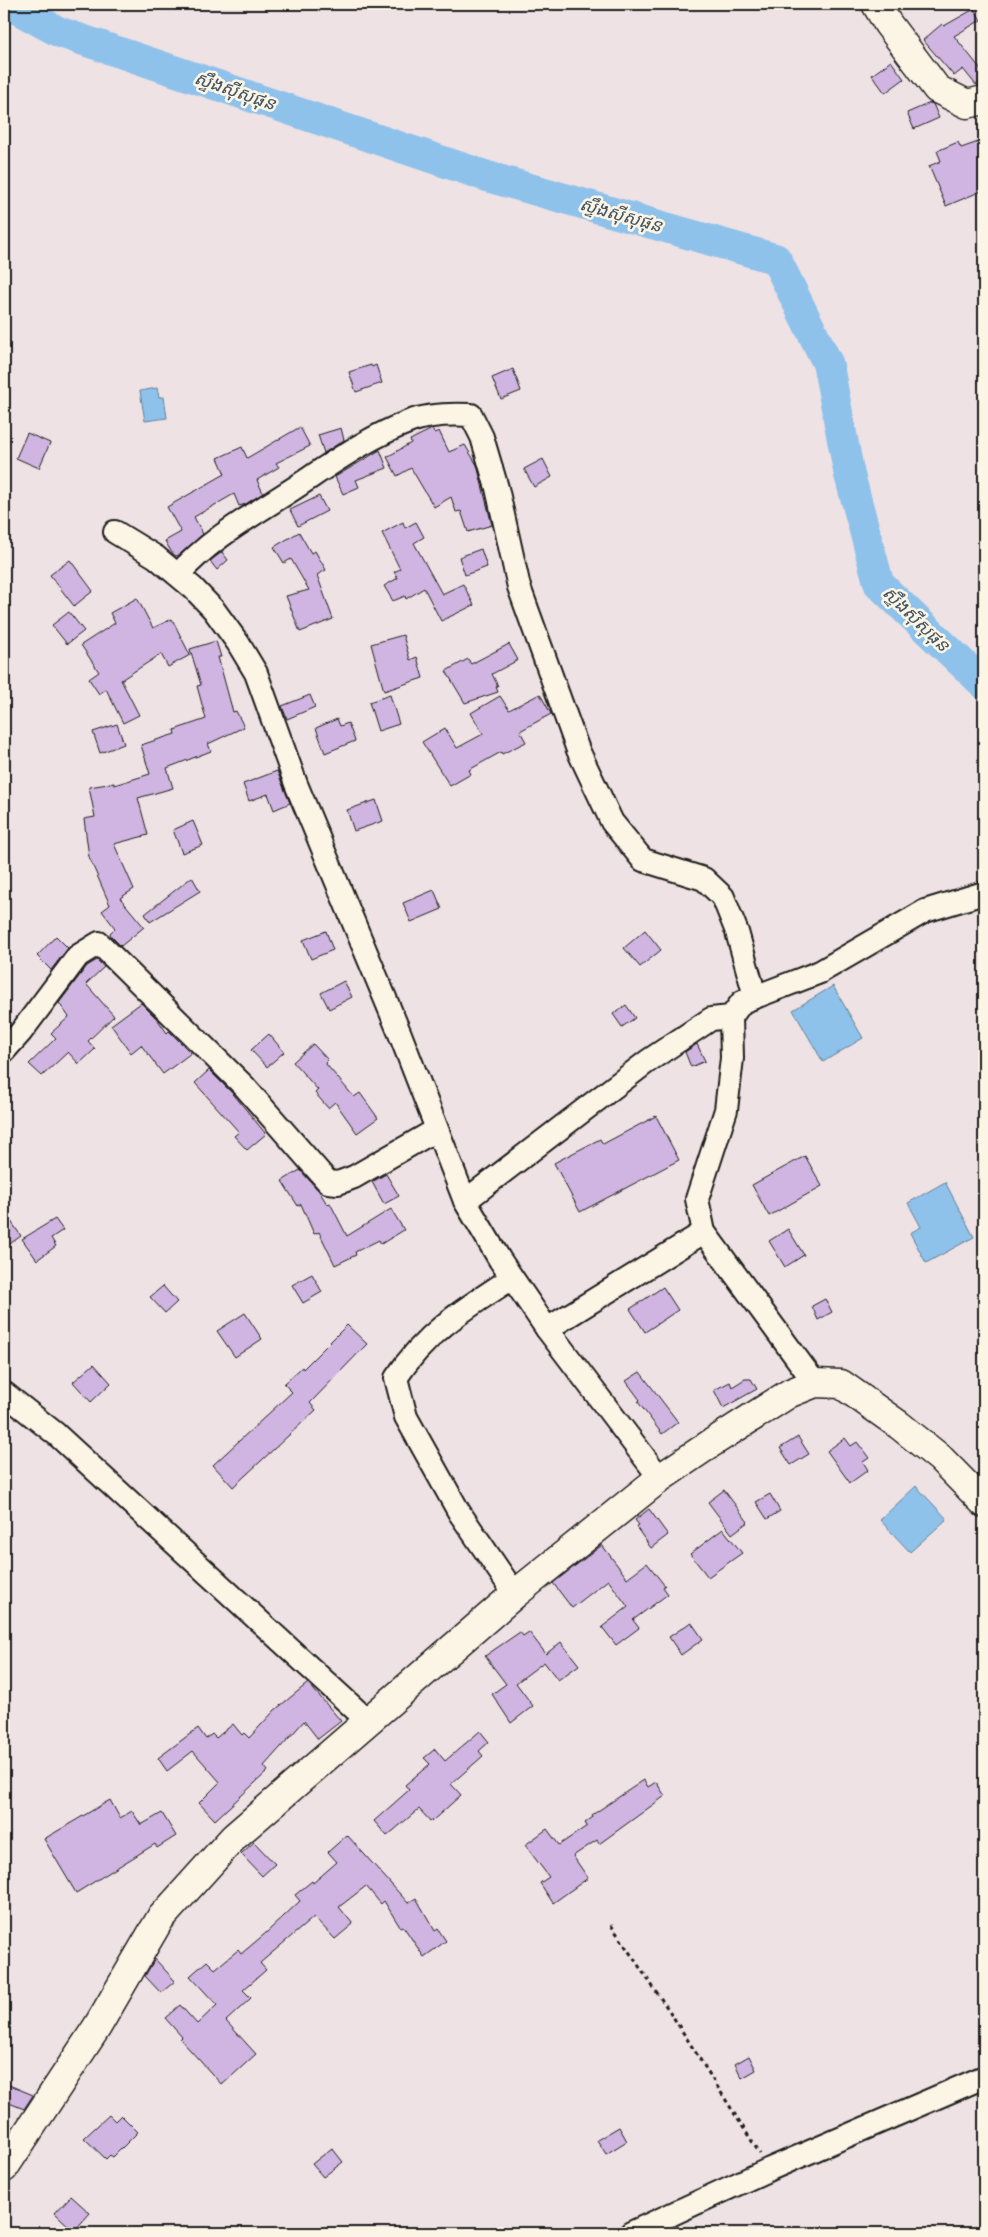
<svg xmlns="http://www.w3.org/2000/svg" width="988" height="2237" viewBox="0 0 988 2237" font-family="'Comic Neue','Noto Sans Khmer',sans-serif">
  <rect width="100%" height="100%" fill="#efe2e4"/>
  <filter id="ink" filterUnits="userSpaceOnUse"><feTurbulence type="fractalNoise" baseFrequency=".02" numOctaves="2"/><feDisplacementMap in="SourceGraphic" scale="10" xChannelSelector="R" yChannelSelector="G"/><feConvolveMatrix kernelMatrix="1 2 1 2 8 2 1 2 1" color-interpolation-filters="sRGB"/></filter>
  <g filter="url(#ink)">
    <g fill="#8ec2eb" stroke="#608098">
      <polygon points="157,388 159,397 164,397 167,418 145,421 140,391"/>
      <polygon points="833,986 863,1038 823,1062 793,1010"/>
      <polygon points="945,1182 974,1237 926,1263 910,1233 921,1227 908,1203"/>
      <polygon points="916,1486 947,1519 910,1552 880,1520"/>
    </g>
    <g fill="none" stroke-linecap="round" stroke-linejoin="round">
      <polyline stroke="#8ec2eb" stroke-width="31" points="8,4 59,32 489,177 776,259 828,364 849,473 879,584 984,684"/>
    </g>
    <g fill="#d0b5e3" stroke="#1c1c1c">
      <polygon points="974,9 981,20 954,36 984,73 984,79 976,85 963,69 954,76 923,40 942,24 944,26"/>
      <polygon points="891,61 904,79 885,93 872,75"/>
      <polygon points="930,103 933,104 939,118 914,129 907,113"/>
      <polygon points="984,140 984,190 946,206 929,166 941,161 937,151 958,142 961,148"/>
      <polygon points="371,365 372,367 376,365 382,383 356,392 349,372"/>
      <polygon points="513,369 521,391 501,399 492,378"/>
      <polygon points="300,427 310,446 276,463 279,467 257,480 263,493 246,504 239,506 234,494 194,517 203,534 179,555 176,556 172,553 165,541 181,532 167,507 225,474 218,458 242,447 247,458"/>
      <polygon points="341,428 344,440 324,453 318,435"/>
      <polygon points="432,429 434,433 439,431 449,452 465,445 477,465 492,525 468,532 461,511 456,512 451,497 434,507 411,468 397,476 387,457 411,443 410,440"/>
      <polygon points="27,433 50,443 39,468 16,458"/>
      <polygon points="380,450 387,468 356,480 359,487 343,494 335,477"/>
      <polygon points="543,459 552,477 534,487 524,469"/>
      <polygon points="319,496 327,511 298,526 290,510"/>
      <polygon points="403,522 405,528 416,522 424,537 414,543 442,594 463,584 474,605 441,621 424,588 406,599 405,596 393,601 384,586 398,578 394,572 400,569 382,533"/>
      <polygon points="299,532 311,553 315,551 326,570 317,575 333,619 300,632 286,596 309,590 291,559 284,563 274,547"/>
      <polygon points="481,549 487,567 465,575 459,557"/>
      <polygon points="222,552 228,560 217,570 210,561"/>
      <polygon points="70,560 93,591 74,606 50,575"/>
      <polygon points="137,598 153,628 172,619 190,655 168,667 161,654 121,680 139,715 123,723 106,689 99,694 89,679 99,672 81,645 115,623 110,613"/>
      <polygon points="69,612 84,631 67,644 52,625"/>
      <polygon points="403,635 410,660 417,657 423,678 384,691 371,644"/>
      <polygon points="216,641 221,657 218,657 233,712 236,711 244,727 208,744 211,751 167,768 173,788 138,798 148,835 114,844 134,889 120,898 144,927 121,946 111,936 110,933 115,928 102,911 110,905 89,857 84,819 95,817 89,787 114,783 114,785 150,774 141,745 175,734 174,730 206,719 197,686 201,685 190,649"/>
      <polygon points="509,644 518,660 492,674 498,686 496,687 498,692 465,703 446,671 468,659 471,664"/>
      <polygon points="540,694 551,714 520,731 526,742 502,754 501,752 469,770 471,774 450,786 422,742 445,728 457,748 483,734 471,713 500,696 509,710"/>
      <polygon points="310,695 315,707 287,719 282,706"/>
      <polygon points="390,695 399,724 378,731 369,702"/>
      <polygon points="337,719 340,726 348,723 355,741 325,753 316,728"/>
      <polygon points="117,724 124,744 100,753 93,732"/>
      <polygon points="277,771 290,803 274,810 268,794 249,801 243,784"/>
      <polygon points="376,800 383,821 354,831 347,810"/>
      <polygon points="193,821 203,845 182,853 173,830"/>
      <polygon points="192,877 200,891 150,922 145,914"/>
      <polygon points="434,890 442,909 411,922 403,903"/>
      <polygon points="645,930 661,950 640,967 624,948"/>
      <polygon points="326,931 333,950 311,959 303,940"/>
      <polygon points="56,936 68,948 51,970 37,956"/>
      <polygon points="97,960 104,967 86,984 114,1016 88,1041 95,1049 79,1064 68,1052 42,1076 29,1064 56,1038 51,1033 69,1017 59,1003 87,966"/>
      <polygon points="344,981 352,997 329,1009 321,993"/>
      <polygon points="141,1003 158,1020 167,1033 169,1031 191,1053 163,1074 141,1045 131,1053 111,1025"/>
      <polygon points="626,1005 635,1018 622,1027 613,1014"/>
      <polygon points="269,1034 284,1052 267,1067 251,1050"/>
      <polygon points="313,1044 328,1060 325,1063 354,1097 360,1093 378,1118 357,1133 335,1102 328,1108 315,1093 318,1090 293,1062"/>
      <polygon points="697,1044 705,1061 691,1067 685,1052"/>
      <polygon points="209,1070 234,1095 266,1134 247,1150 234,1136 239,1132 195,1083"/>
      <polygon points="656,1116 679,1160 580,1212 554,1163 600,1139 603,1144"/>
      <polygon points="805,1156 822,1186 769,1216 752,1185"/>
      <polygon points="300,1170 319,1191 327,1204 330,1203 347,1236 391,1209 404,1230 381,1244 379,1240 355,1252 356,1255 335,1265 319,1232 314,1234 301,1204 298,1206 282,1181"/>
      <polygon points="386,1174 399,1196 384,1204 372,1182"/>
      <polygon points="4,1211 21,1236 4,1248"/>
      <polygon points="55,1219 63,1230 51,1238 56,1246 37,1260 22,1239"/>
      <polygon points="788,1229 804,1255 785,1267 769,1241"/>
      <polygon points="312,1274 322,1292 303,1303 292,1285"/>
      <polygon points="163,1286 177,1302 165,1313 150,1297"/>
      <polygon points="663,1287 678,1310 645,1332 630,1309"/>
      <polygon points="825,1299 832,1312 818,1320 812,1306"/>
      <polygon points="245,1313 262,1339 235,1357 217,1331"/>
      <polygon points="347,1325 367,1344 310,1403 316,1410 233,1487 213,1465 292,1392 284,1384 302,1367 303,1369"/>
      <polygon points="94,1364 111,1383 91,1402 73,1382"/>
      <polygon points="640,1372 678,1422 662,1434 638,1402 640,1400 626,1381"/>
      <polygon points="745,1379 751,1379 757,1389 723,1408 714,1390 730,1382 732,1387"/>
      <polygon points="798,1437 809,1454 791,1465 780,1448"/>
      <polygon points="845,1438 851,1446 857,1442 869,1458 863,1462 868,1470 850,1483 827,1451"/>
      <polygon points="724,1490 748,1522 732,1534 708,1502"/>
      <polygon points="770,1494 780,1511 767,1519 756,1502"/>
      <polygon points="649,1509 668,1535 651,1548 636,1527 639,1525 635,1520"/>
      <polygon points="723,1529 742,1553 708,1577 690,1554"/>
      <polygon points="602,1545 627,1578 647,1563 665,1586 663,1587 668,1594 633,1620 639,1628 616,1645 602,1627 628,1607 608,1580 572,1608 553,1583"/>
      <polygon points="691,1622 703,1639 681,1655 669,1637"/>
      <polygon points="520,1632 523,1636 529,1632 546,1654 561,1642 579,1665 558,1680 544,1662 516,1683 533,1706 511,1723 492,1694 506,1684 485,1656"/>
      <polygon points="308,1683 341,1721 318,1739 304,1721 264,1766 268,1771 215,1820 199,1803 220,1782 193,1751 167,1771 158,1758 198,1728 206,1739 212,1734 216,1738 233,1724 242,1735 244,1733 249,1738 275,1710"/>
      <polygon points="480,1731 489,1742 479,1751 483,1756 451,1784 461,1795 431,1822 419,1809 387,1836 374,1821 409,1790 405,1785 430,1764 424,1758 435,1749 445,1761"/>
      <polygon points="644,1780 648,1787 656,1782 665,1796 599,1844 597,1840 573,1856 588,1878 553,1903 540,1883 549,1877 525,1845 547,1829 559,1845 587,1826 585,1823 593,1817 592,1815"/>
      <polygon points="110,1800 120,1818 132,1811 141,1825 162,1813 176,1836 157,1848 155,1844 76,1893 44,1839"/>
      <polygon points="347,1835 408,1903 416,1898 435,1931 438,1929 446,1941 424,1957 403,1926 400,1927 384,1901 381,1904 366,1886 339,1907 353,1924 335,1939 314,1917 260,1963 266,1970 243,1990 251,1998 226,2021 256,2054 222,2085 180,2039 182,2037 165,2018 180,2005 197,2024 217,2005 190,1976 207,1961 215,1969 238,1950 241,1954 267,1932 300,1901 295,1895 312,1881 313,1883 337,1862 328,1852"/>
      <polygon points="254,1842 275,1864 262,1876 241,1854"/>
      <polygon points="155,1959 175,1981 161,1993 145,1976"/>
      <polygon points="749,2056 756,2070 742,2078 735,2064"/>
      <polygon points="4,2083 33,2095 24,2109 4,2101"/>
      <polygon points="109,2115 115,2121 121,2115 138,2132 113,2157 110,2155 106,2159 84,2138"/>
      <polygon points="619,2127 627,2141 606,2154 597,2140"/>
      <polygon points="332,2148 343,2162 323,2177 312,2164"/>
      <polygon points="71,2196 90,2213 74,2231 55,2213"/>
    </g>
    <g fill="none" stroke-linecap="round" stroke-linejoin="round">
      <defs>
        <g id="minor">
          <polyline points="115,532 156,557 193,588 214,610 238,643 256,673 296,784 400,1034 465,1201 500,1260 547,1329 660,1478"/>
          <path d="M 178,575 C 209,539 253,515 293,489 C 331,464 368,437 411,421 C 430,414 451,414 471,415 L 482,437 L 497,488 L 519,587 L 578,750 L 612,822 L 643,860 L 704,879 L 723,897 L 737,932 L 755,996"/>
          <polyline points="731,1017 732,1058 726,1110 697,1199 704,1232 815,1383"/>
          <polyline points="4,1051 21,1032 78,956 99,943 244,1086 328,1182 338,1183 354,1177 436,1130"/>
          <polyline points="465,1201 648,1061 711,1019 731,1017 742,1002 820,972 925,911 984,893"/>
          <path d="M 512,1278 C 466,1308 427,1331 396,1378 L 406,1417 L 459,1512 L 515,1594"/>
          <polyline points="547,1329 704,1232"/>
          <polyline points="4,1393 56,1434 368,1721"/>
          <polyline points="631,2233 770,2169 984,2077"/>
        </g>
        <g id="major">
          <polyline points="876,4 888,24 937,89 967,104 984,100"/>
          <polyline points="4,2168 97,2027 160,1919 234,1837 515,1594 660,1478 710,1444 790,1393 815,1383 841,1384 899,1425 940,1458 984,1503"/>
        </g>
      </defs>
      <use href="#minor" stroke="#1c1c1c" stroke-width="26"/>
      <use href="#major" stroke="#1c1c1c" stroke-width="31"/>
      <polyline stroke="#1c1c1c" stroke-width="3" stroke-dasharray="4 4" stroke-linecap="butt" points="611,1925 670,2012 760,2154"/>
      <use href="#minor" stroke="#fcf5e5" stroke-width="22"/>
      <use href="#major" stroke="#fcf5e5" stroke-width="28"/>
    </g>
  </g>
  <g text-anchor="middle" stroke-width="5" stroke-linejoin="round" paint-order="stroke">
    <g font-size="18" font-style="italic" fill="#445664" stroke="#fcf5e5">
      <text transform="translate(235 91) rotate(19)" y="6">ស្ទឹងស៊ីសុផុន</text>
      <text transform="translate(621 215) rotate(16)" y="6">ស្ទឹងស៊ីសុផុន</text>
      <text transform="translate(916 619) rotate(44)" y="6">ស្ទឹងស៊ីសុផុន</text>
    </g>
  </g>
  <rect width="988" height="2237" fill="none" stroke="#fcf5e5" stroke-width="20"/>
  <rect x="10" y="10" width="968" height="2217" fill="none" stroke="#1c1c1c" stroke-width="2" filter="url(#ink)"/>
</svg>
